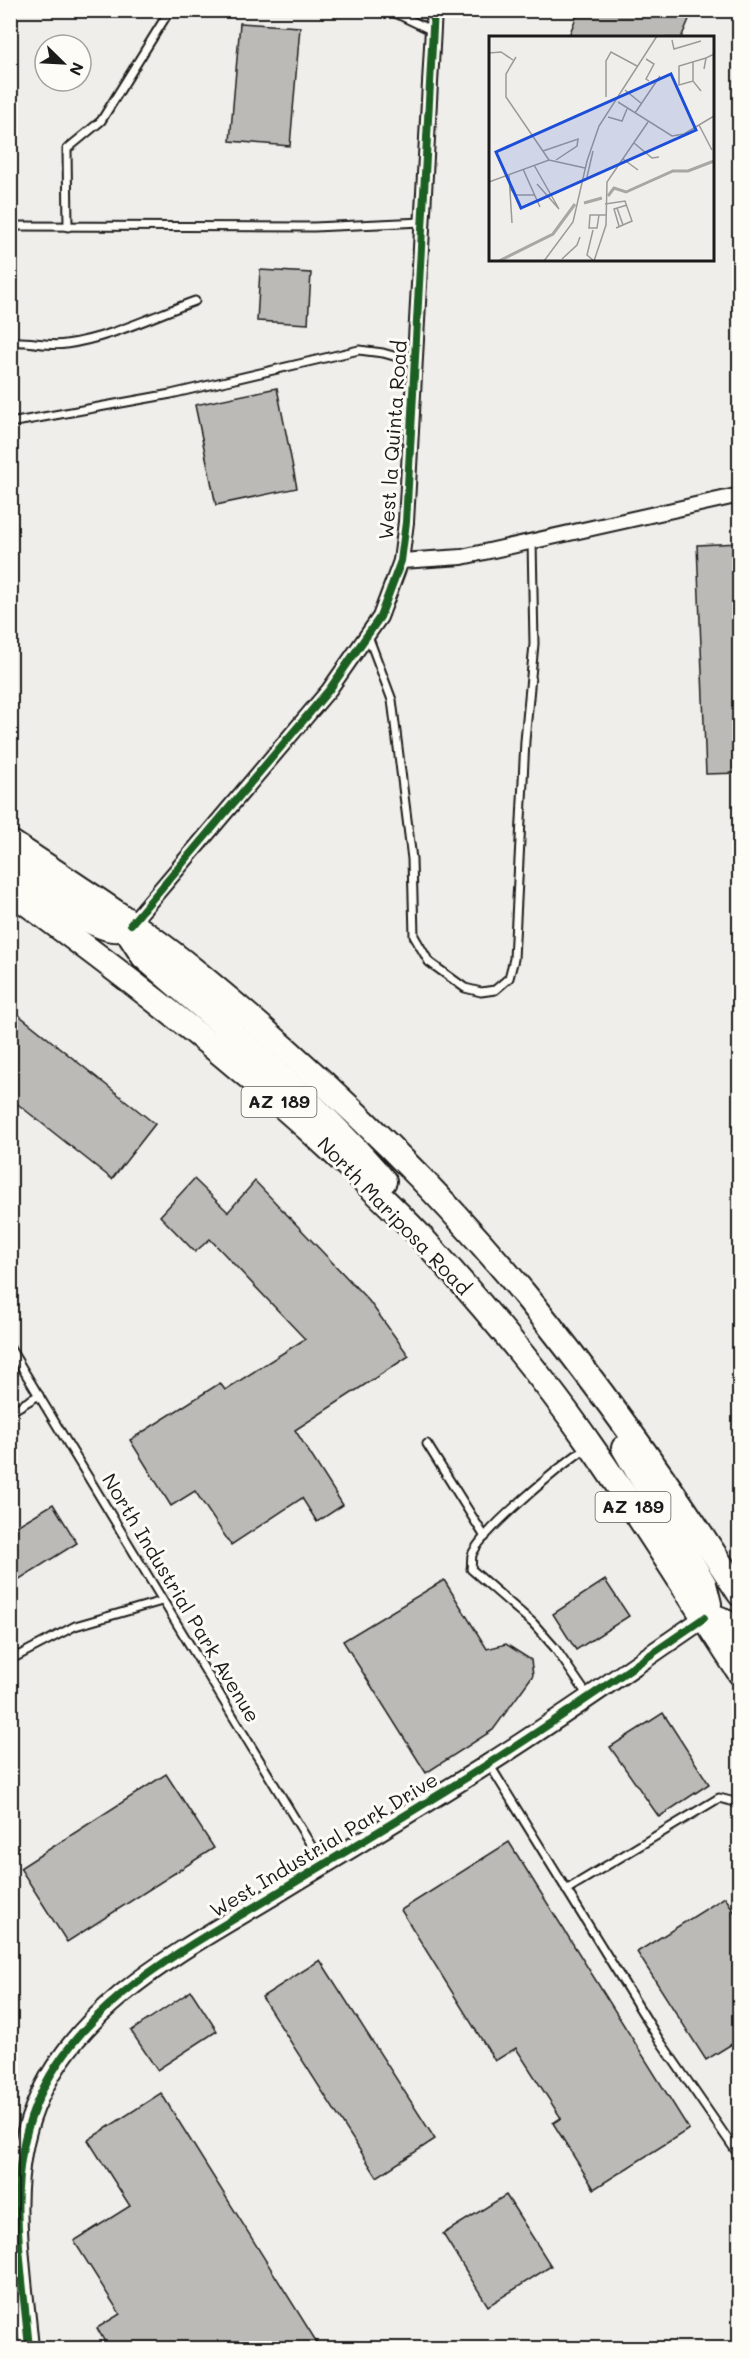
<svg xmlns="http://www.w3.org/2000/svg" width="750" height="2359" viewBox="0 0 750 2359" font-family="Mali,sans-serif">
  <rect width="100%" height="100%" fill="#f0eeea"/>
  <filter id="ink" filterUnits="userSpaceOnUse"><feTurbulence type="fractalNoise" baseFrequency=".0167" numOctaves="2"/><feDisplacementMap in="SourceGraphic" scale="12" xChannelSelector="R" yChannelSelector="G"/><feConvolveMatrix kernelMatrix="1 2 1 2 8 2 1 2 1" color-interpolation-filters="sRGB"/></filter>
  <g filter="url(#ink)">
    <g fill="#bbbab6" stroke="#1c1c1c" stroke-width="1.5">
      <polygon points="579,10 693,10 681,38 568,38"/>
      <polygon points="240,23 300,27 290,146 230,141"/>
      <polygon points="260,270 311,273 308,324 257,321"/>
      <polygon points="277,388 297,488 216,505 195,405"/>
      <polygon points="740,543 740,773 706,774 697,545"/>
      <polygon points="10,1008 155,1124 112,1179 10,1098"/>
      <polygon points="194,1179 228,1212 255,1181 369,1301 409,1356 295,1430 343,1505 317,1522 302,1498 231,1545 195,1491 171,1506 130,1440 220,1383 225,1390 305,1339 210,1239 195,1252 160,1216"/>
      <polygon points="53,1504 77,1543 10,1585 10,1530"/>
      <polygon points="444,1580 487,1649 506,1644 531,1660 533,1675 493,1730 426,1773 343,1641"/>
      <polygon points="605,1580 629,1616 576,1650 553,1614"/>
      <polygon points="663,1713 709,1784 659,1817 610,1747"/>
      <polygon points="166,1774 214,1848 67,1942 20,1868"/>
      <polygon points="509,1842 689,2129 594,2189 553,2123 561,2118 516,2048 495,2061 401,1910"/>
      <polygon points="725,1897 740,1921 740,2039 706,2060 637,1952"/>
      <polygon points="320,1960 435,2139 377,2177 262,1997"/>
      <polygon points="191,1991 217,2031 157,2070 131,2031"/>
      <polygon points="161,2093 321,2349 109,2349 97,2328 120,2314 74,2241 130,2206 88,2140"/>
      <polygon points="506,2195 551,2266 488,2306 443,2234"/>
    </g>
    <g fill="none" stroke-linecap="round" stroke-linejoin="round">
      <defs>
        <g id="service">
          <polyline points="389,10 433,31"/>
          <polyline points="10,226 314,227 422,222"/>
          <polyline points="68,227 67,149 101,121 170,10"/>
          <path d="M 10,342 C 29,340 47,347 66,344 C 110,338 153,316 195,301"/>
          <polyline points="10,423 171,394 359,350 383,353 415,362"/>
          <polyline points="368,636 392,700 412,859 414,936 429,962 465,988 481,992 495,990 509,978 514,959 525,741 534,644 532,541"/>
          <polyline points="10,1348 323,1865"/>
          <polyline points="10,1412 39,1395"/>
          <polyline points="427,1444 485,1537"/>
          <path d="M 586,1448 C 562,1465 481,1531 472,1555 C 471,1559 472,1565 471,1569 L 533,1623 L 555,1648 L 588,1696"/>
          <polyline points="10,1660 75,1626 162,1601"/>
          <polyline points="489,1764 658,2038 740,2157"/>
          <polyline points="566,1890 719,1798 735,1802 740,1799"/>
        </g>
        <g id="minor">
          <polyline points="401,561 462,557 740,495"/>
          <polyline points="131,924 329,690 380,617 401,561 406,522 434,10"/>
        </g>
        <path id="tertiary" d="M 29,2348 C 22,2268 4,2184 35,2107 C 76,2002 189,1947 279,1892 C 349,1849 419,1808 488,1764 C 561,1718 632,1667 704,1618"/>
        <g id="trunk">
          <path d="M 10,842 C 75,885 141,927 201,976 C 318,1073 430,1179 526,1296 C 603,1391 674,1491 740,1594"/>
          <path d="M 10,868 C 33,883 89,928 114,929 C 121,930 125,927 131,924"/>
          <path d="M 10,891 C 121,972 230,1056 331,1150 C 365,1182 400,1213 431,1248 C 488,1311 543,1377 591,1446 C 643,1520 690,1597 740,1673"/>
          <path d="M 131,924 L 131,937 L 144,957 C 227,1029 313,1098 384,1181"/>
          <polyline points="624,1448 704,1584 709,1604 704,1618"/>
          <path d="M 704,1618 C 719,1614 730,1624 740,1635"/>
        </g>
      </defs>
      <use href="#service" stroke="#1c1c1c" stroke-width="11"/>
      <use href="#minor" stroke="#1c1c1c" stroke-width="18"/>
      <use href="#tertiary" stroke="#1c1c1c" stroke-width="22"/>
      <use href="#trunk" stroke="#1c1c1c" stroke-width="28"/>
      <use href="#service" stroke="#fdfcf7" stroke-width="7"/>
      <use href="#minor" stroke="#fdfcf7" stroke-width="14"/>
      <use href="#tertiary" stroke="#fdfcf7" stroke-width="18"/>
      <use href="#trunk" stroke="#fdfcf7" stroke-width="24"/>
      <defs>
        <g id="cycleway">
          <polyline points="131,924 329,690 380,617 401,561 406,522 434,10"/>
          <path d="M 29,2348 C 22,2268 4,2184 35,2107 C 76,2002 189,1947 279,1892 C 349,1849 419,1808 488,1764 C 561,1718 632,1667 704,1618"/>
        </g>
      </defs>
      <use href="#cycleway" stroke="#fdfcf7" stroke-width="11"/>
      <use href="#cycleway" stroke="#1b5e20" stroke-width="8"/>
    </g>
  </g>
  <g text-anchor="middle" stroke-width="6" stroke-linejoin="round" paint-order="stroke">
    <g fill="#fdfcf7" stroke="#605f5e" stroke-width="1.5">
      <rect x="241.5" y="1087" width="75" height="30" rx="4.5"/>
      <rect x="595.5" y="1492" width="75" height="30" rx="4.5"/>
    </g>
    <g font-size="18" font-weight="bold" fill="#1c1c1c">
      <text x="279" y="1108">AZ 189</text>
      <text x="633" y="1513">AZ 189</text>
    </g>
    <g font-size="20" fill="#1c1c1c" stroke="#fdfcf7">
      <text transform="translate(393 440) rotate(-86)" y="7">West la Quinta Road</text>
      <text transform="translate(394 1216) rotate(46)" y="7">North Mariposa Road</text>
      <text transform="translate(181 1598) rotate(59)" y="7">North Industrial Park Avenue</text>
      <text transform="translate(324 1845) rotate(-31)" y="7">West Industrial Park Drive</text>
    </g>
  </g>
  <g transform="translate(489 36)">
    <rect width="225" height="225" fill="#f0eeea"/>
    <path fill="none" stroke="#a8a7a3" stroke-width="3" d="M 119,160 L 125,152 L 137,156 L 184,135 L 199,135 L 225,125M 95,167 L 113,162M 10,225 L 64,198 L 86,168"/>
    <path fill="none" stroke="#9b9a98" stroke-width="1.5" d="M 183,4 L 185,13 L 212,5M 0,17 L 12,16 L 24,24M 27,21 L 17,38 L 17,61 L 60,124M 157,23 L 165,28 L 157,43 L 160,45M 204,26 L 204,45M 215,33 L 217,22 L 225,18M 136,54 L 153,68M 212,55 L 204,45 L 190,49 L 190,30 L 217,22M 117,61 L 117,25 L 122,16 L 148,30M 129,66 L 183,100 L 195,98 L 225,80M 146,77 L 171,40M 119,81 L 133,85 L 138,73M 210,89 L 223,114M 145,107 L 163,122 L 170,121M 54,115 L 89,103 L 88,110 L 67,124M 134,123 L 149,134M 45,129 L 70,173 L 48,148M 34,133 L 51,171M 20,139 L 23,187M 98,141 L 104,115M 0,146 L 60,124 L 96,132M 21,152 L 26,159 L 46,159M 116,168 L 136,165 L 143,185 L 127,192M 128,172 L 134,189M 110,179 L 108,192 L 100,192 L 101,179 L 117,179M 130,190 L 125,173 L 138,169M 104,194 L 98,219 L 105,225M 73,223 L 88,209 L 91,201M 55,225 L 84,186 L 98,125 L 110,90 L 168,0M 105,225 L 117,189 L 118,146 L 159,86"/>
    <path fill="#1d4ed8" fill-opacity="0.15" stroke="#1d4ed8" stroke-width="3" d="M 182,38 L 207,94 L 32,172 L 7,116 Z"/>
    <rect width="225" height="225" fill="none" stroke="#1c1c1c" stroke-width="3"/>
  </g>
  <rect width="750" height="2359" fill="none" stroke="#fdfcf7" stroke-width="36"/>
  <rect x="18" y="18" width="714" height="2323" fill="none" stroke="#1c1c1c" stroke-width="2" filter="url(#ink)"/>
  <g transform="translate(63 63) rotate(114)"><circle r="28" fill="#fdfcf7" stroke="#a3a29f" stroke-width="1.5"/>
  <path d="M0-4.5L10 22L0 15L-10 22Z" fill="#1c1c1c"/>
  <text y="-9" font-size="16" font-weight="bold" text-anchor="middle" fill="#1c1c1c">N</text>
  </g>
</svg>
